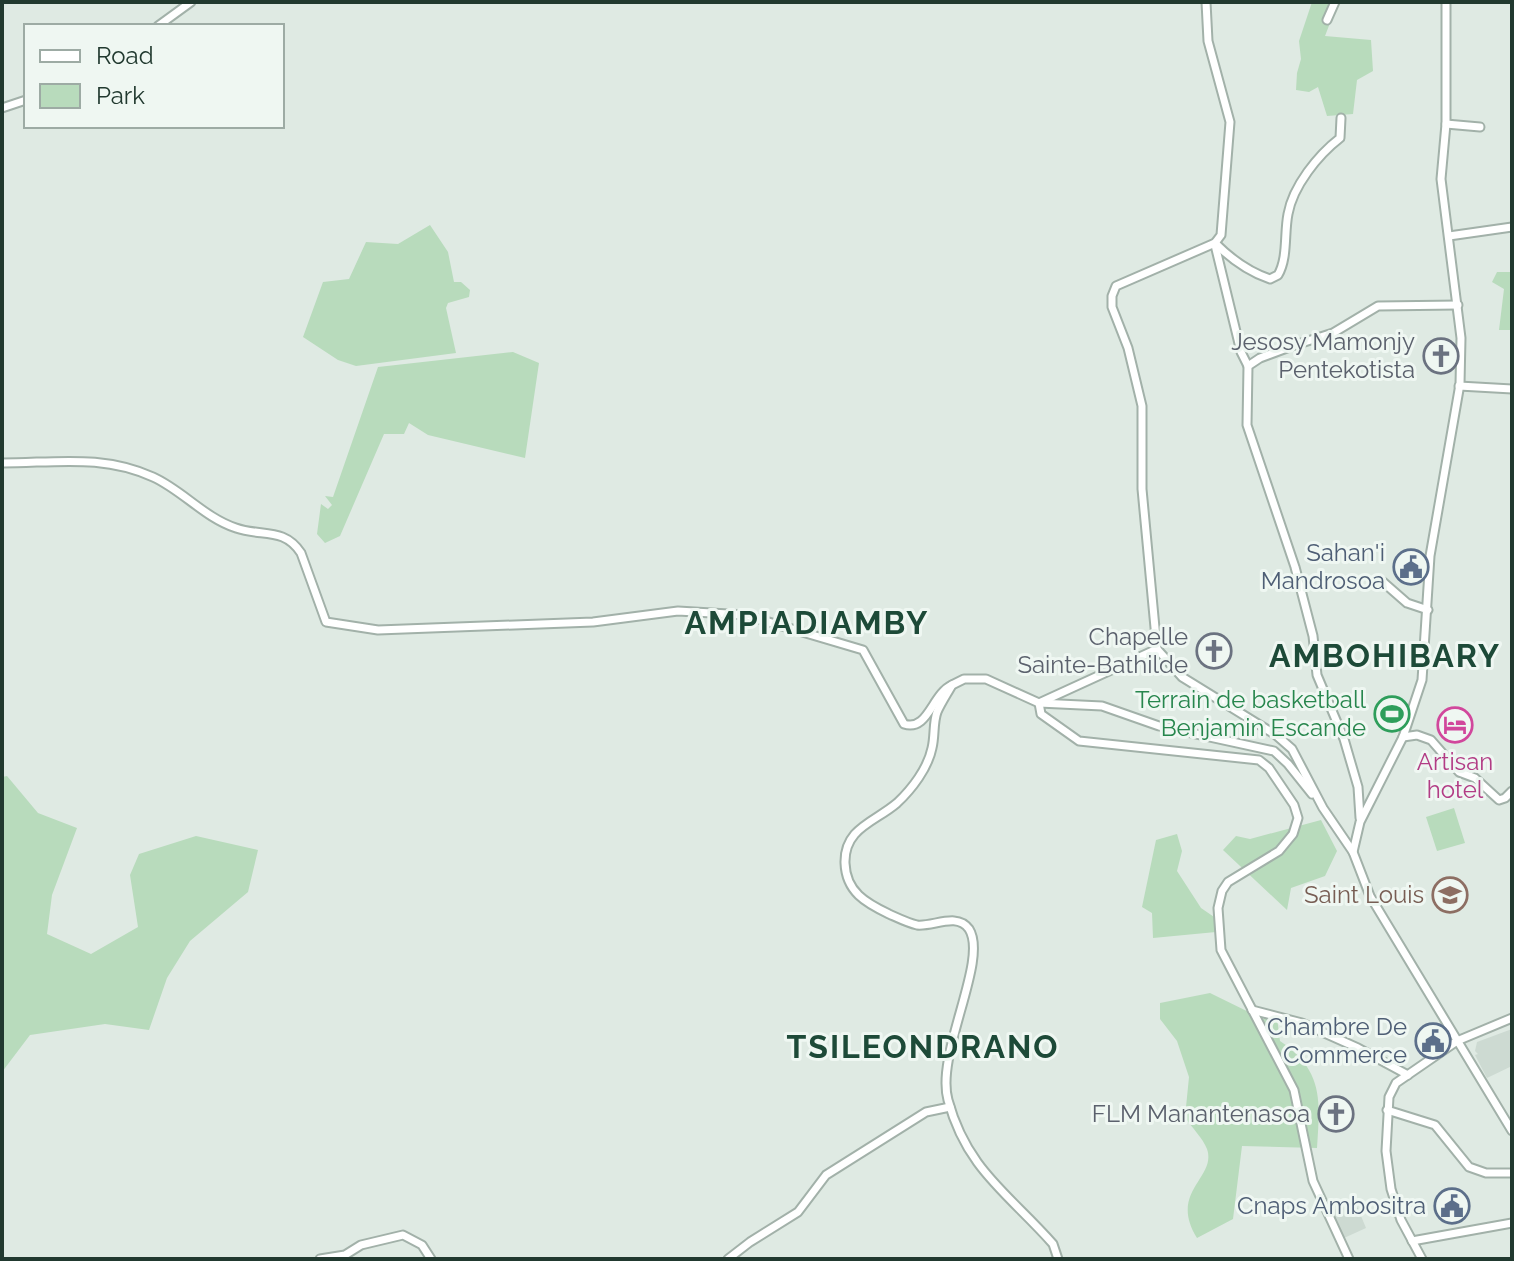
<svg xmlns="http://www.w3.org/2000/svg" width="1514" height="1261" viewBox="0 0 1514 1261" font-family="Raleway,sans-serif">
  <rect width="100%" height="100%" fill="#dfeae3"/>
  <g fill="#cddad2">
    <polygon points="1512,1029 1512,1066 1487,1078 1475,1055 1478,1054 1475,1051 1477,1042"/>
    <polygon points="1356,1204 1366,1228 1344,1238 1330,1211"/>
  </g>
  <g fill="#b8dbbc">
    <polygon points="1312,2 1338,2 1325,36 1371,40 1373,71 1357,80 1353,114 1327,116 1318,87 1309,92 1296,90 1297,73 1301,59 1299,41"/>
    <polygon points="430,225 448,252 454,282 461,282 470,290 469,297 448,303 446,308 456,353 356,366 338,360 303,337 323,282 349,279 366,242 398,244"/>
    <polygon points="1497,272 1512,272 1512,330 1499,330 1504,289 1492,282"/>
    <polygon points="513,352 539,363 525,458 428,435 409,423 404,434 384,434 340,536 325,543 317,534 321,504 328,509 332,505 325,496 333,497 378,367"/>
    <polygon points="7,776 38,813 77,828 52,895 47,934 91,954 138,927 130,875 139,854 196,836 258,850 248,892 190,941 167,978 149,1030 105,1024 30,1035 2,1072 2,777"/>
    <polygon points="1454,808 1465,843 1437,851 1426,817"/>
    <polygon points="1321,820 1337,851 1325,876 1291,888 1287,910 1223,850 1236,836 1250,839"/>
    <polygon points="1177,834 1182,851 1177,871 1201,908 1217,919 1216,932 1153,938 1152,913 1142,907 1156,840"/>
    <path d="M 1210,993 L 1263,1019 L 1277,1018 L 1280,1041 C 1324,1071 1320,1100 1317,1148 L 1242,1146 L 1233,1219 L 1197,1238 C 1168,1191 1217,1178 1207,1149 C 1203,1138 1191,1127 1185,1117 L 1189,1077 L 1177,1041 L 1160,1019 L 1160,1003 Z"/>
  </g>
  <g fill="none" stroke-linecap="round" stroke-linejoin="round">
    <defs>
      <g id="minor">
        <polyline points="1206,2 1208,41 1230,122 1221,235 1215,243 1116,286 1112,296 1112,307 1128,348 1142,406 1142,489 1157,649 1182,677 1276,735 1292,749 1323,808 1353,852 1370,896 1512,1131"/>
        <polyline points="1327,20 1335,2"/>
        <polyline points="158,26 191,2"/>
        <polyline points="2,108 26,100"/>
        <polyline points="1446,124 1480,127"/>
        <polyline points="1449,236 1512,227"/>
        <path d="M 1215,243 C 1230,258 1249,272 1270,279 L 1278,275 C 1288,258 1284,234 1288,214 C 1293,186 1318,155 1340,138 L 1341,118"/>
        <polyline points="1215,245 1241,352 1248,366"/>
        <polyline points="1459,386 1512,389"/>
        <path d="M 2,463 C 55,463 102,454 153,477 C 182,490 205,518 236,528 C 262,537 284,527 301,553 L 326,622 L 378,630 L 593,622 L 678,611 L 745,615 L 863,650 L 904,724 C 928,732 932,694 952,685"/>
        <polyline points="1383,582 1407,603 1428,610"/>
        <polyline points="1157,649 1039,703 1041,714 1079,741 1259,760 1269,768 1294,805 1298,818 1293,834 1279,851 1228,882 1222,891 1218,908 1221,950 1294,1090 1313,1181 1349,1259"/>
        <polyline points="1403,737 1417,735 1431,740 1459,772 1475,778 1499,800 1505,798 1512,791"/>
        <polyline points="1360,818 1358,787 1344,739 1317,675 1313,636 1295,567 1247,425 1248,366 1260,358 1295,345 1333,333 1378,306 1458,305"/>
        <polyline points="1353,852 1360,822 1403,737 1422,680 1430,556 1460,384 1461,338 1441,179 1446,124 1446,2"/>
        <polyline points="1252,1010 1302,1023 1358,1048 1408,1075"/>
        <polyline points="1387,1110 1435,1125 1469,1167 1486,1173 1512,1173"/>
        <polyline points="1412,1241 1512,1223"/>
        <polyline points="320,1259 345,1255 361,1245 403,1235 422,1245 431,1259"/>
        <polyline points="728,1259 750,1242 798,1212 826,1175 926,1112 950,1107"/>
        <path d="M 1058,1259 L 1053,1244 C 1009,1194 967,1170 948,1100 C 935,1054 989,960 969,929 C 957,912 933,927 917,925 C 908,923 898,918 889,914 C 866,903 846,892 845,863 C 844,828 875,822 897,803 C 912,789 928,768 932,748 C 935,736 933,723 937,712 C 941,703 947,694 952,685 L 964,679 L 986,679 L 1039,703 L 1102,706 L 1159,726 L 1274,751 L 1288,764 L 1312,794"/>
        <polyline points="1422,1259 1401,1220 1391,1189 1386,1151 1389,1097 1396,1083 1457,1041 1512,1018"/>
      </g>
    </defs>
    <use href="#minor" stroke="#a2b1a9" stroke-width="11"/>
    <use href="#minor" stroke="#fff" stroke-width="7"/>
  </g>
  <defs>
    <symbol id="church-ring" viewBox="-11 -11 22 22"><circle r="9.5" fill="#eff7f2" stroke="#6b7280" stroke-width="1.5"/><path d="M-1.2-6h2.4v3.5h3.3v2.4h-3.3V6h-2.4V-.1h-3.3v-2.4h3.3Z" fill="#6b7280"/></symbol>
    <symbol id="civic-ring" viewBox="-11 -11 22 22"><circle r="9.5" fill="#eff7f2" stroke="#5c6f8a" stroke-width="1.5"/><path d="M-.6-6.5H3V-4.5H.6V-3L4-1V1h2V6H-6V1h2V-1L-.6-3ZM-1.2 2.5V6h2.4V2.5Z" fill="#5c6f8a"/></symbol>
    <symbol id="stadium-ring" viewBox="-11 -11 22 22"><circle r="9.5" fill="#eff7f2" stroke="#2e9e5b" stroke-width="1.5"/><path d="M0-5a6.5 5 0 1 0 0 10a6.5 5 0 1 0 0-10ZM-3.5-1.8h7v3.6h-7Z" fill="#2e9e5b"/></symbol>
    <symbol id="hotel-ring" viewBox="-11 -11 22 22"><circle r="9.5" fill="#eff7f2" stroke="#d1479c" stroke-width="1.5"/><path d="M-6-4.5h1.5V1H6V5H4.5V3h-9V5H-6ZM-4 0a1.8 1.8 0 1 1 3.6 0ZM.5 0V-2.5h3Q6-2.5 6 0Z" fill="#d1479c"/></symbol>
    <symbol id="school-ring" viewBox="-11 -11 22 22"><circle r="9.5" fill="#eff7f2" stroke="#8d6e63" stroke-width="1.5"/><path d="M0-5L7-2L0 1L-7-2ZM-4 1L0 2.5L4 1V4Q0 6-4 4Z" fill="#8d6e63"/></symbol>
  </defs>
  <g fill-rule="evenodd">
    <use href="#church-ring" x="1421" y="336" width="40" height="40"/>
    <use href="#civic-ring" x="1391" y="547" width="40" height="40"/>
    <use href="#church-ring" x="1194" y="631" width="40" height="40"/>
    <use href="#stadium-ring" x="1372" y="694" width="40" height="40"/>
    <use href="#hotel-ring" x="1435" y="705" width="40" height="40"/>
    <use href="#school-ring" x="1430" y="875" width="40" height="40"/>
    <use href="#civic-ring" x="1413" y="1021" width="40" height="40"/>
    <use href="#church-ring" x="1316" y="1094" width="40" height="40"/>
    <use href="#civic-ring" x="1432" y="1186" width="40" height="40"/>
  </g>
  <g text-anchor="middle" stroke-width="6" stroke-linejoin="round" paint-order="stroke">
    <g font-size="24" fill="#5b616d" stroke="#eff7f2" text-anchor="end">
      <text x="1415" y="350">Jesosy Mamonjy<tspan x="1415" dy="28">Pentekotista</tspan></text>
      <text x="1188" y="645">Chapelle<tspan x="1188" dy="28">Sainte-Bathilde</tspan></text>
      <text x="1310" y="1122">FLM Manantenasoa</text>
    </g>
    <g font-size="24" fill="#4e5e75" stroke="#eff7f2" text-anchor="end">
      <text x="1385" y="561">Sahan'i<tspan x="1385" dy="28">Mandrosoa</tspan></text>
      <text x="1407" y="1035">Chambre De<tspan x="1407" dy="28">Commerce</tspan></text>
      <text x="1426" y="1214">Cnaps Ambositra</text>
    </g>
    <g font-size="24" fill="#27864d" stroke="#eff7f2" text-anchor="end">
      <text x="1366" y="708">Terrain de basketball<tspan x="1366" dy="28">Benjamin Escande</tspan></text>
    </g>
    <g font-size="24" fill="#b23c85" stroke="#eff7f2">
      <text x="1455" y="770">Artisan<tspan x="1455" dy="28">hotel</tspan></text>
    </g>
    <g font-size="24" fill="#785e54" stroke="#eff7f2" text-anchor="end">
      <text x="1424" y="903">Saint Louis</text>
    </g>
    <g font-size="32" font-weight="bold" letter-spacing="2" fill="#1d4a38" stroke="#eff7f2">
      <text x="807" y="634">AMPIADIAMBY</text>
      <text x="1385" y="667">AMBOHIBARY</text>
      <text x="923" y="1058">TSILEONDRANO</text>
    </g>
  </g>
  <rect width="1514" height="1261" fill="none" stroke="#21392f" stroke-width="8"/>
  <rect x="24" y="24" width="260" height="104" fill="#eff7f2" stroke="#9daba4" stroke-width="2"/>
  <rect x="40" y="50" width="40" height="12" fill="#ffffff" stroke="#9daba4" stroke-width="2"/>
  <text x="96" y="64" font-size="24" fill="#21392f">Road</text>
  <rect x="40" y="84" width="40" height="24" fill="#b8dbbc" stroke="#9daba4" stroke-width="2"/>
  <text x="96" y="104" font-size="24" fill="#21392f">Park</text>
</svg>
